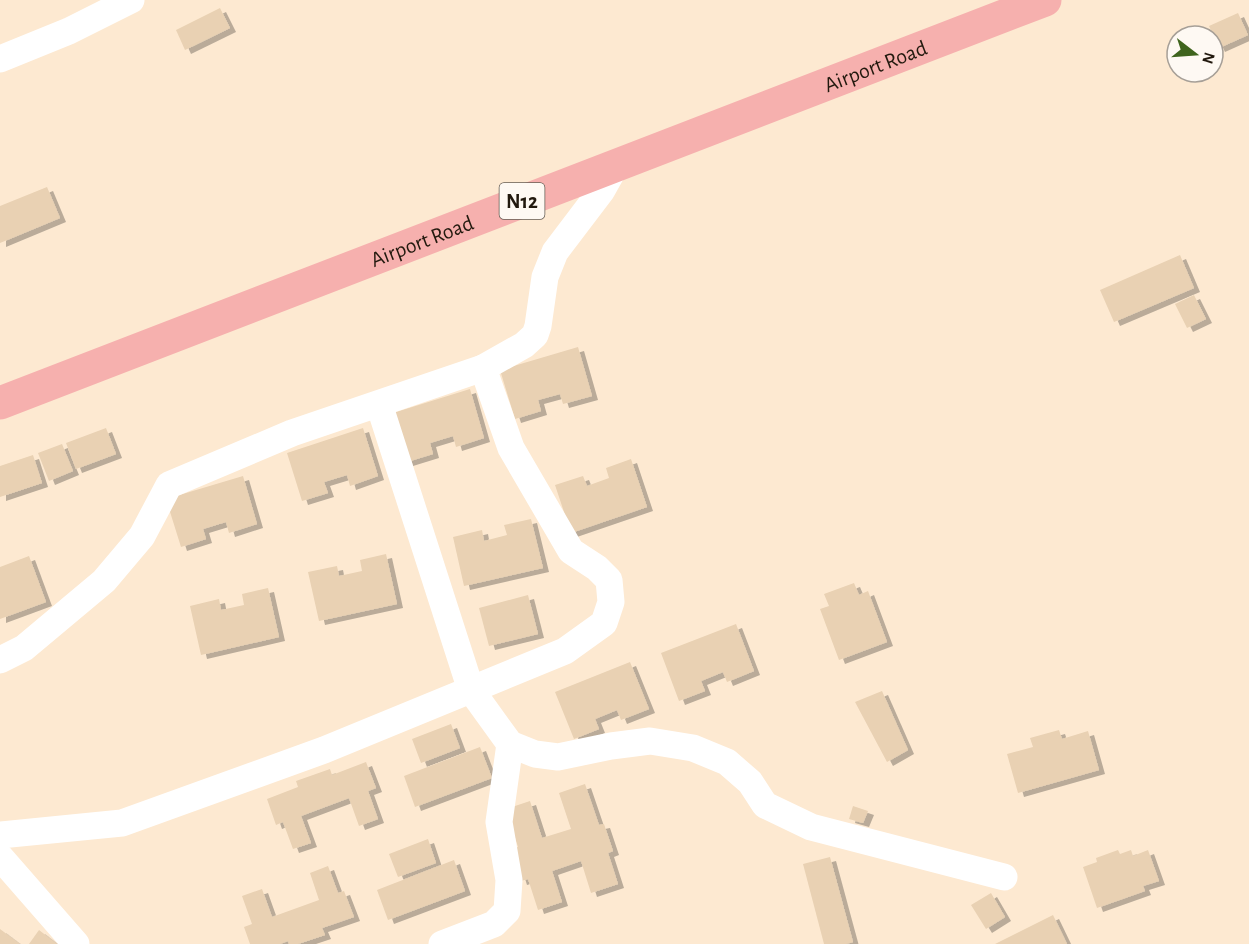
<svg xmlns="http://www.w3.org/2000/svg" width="1249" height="944" viewBox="0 0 1249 944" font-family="'Alegreya Sans',sans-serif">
  <defs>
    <filter id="shadow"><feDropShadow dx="6" dy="4" stdDeviation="0" flood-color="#0004"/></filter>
  </defs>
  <rect width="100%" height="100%" fill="#fde9d1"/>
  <g fill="#e9d1b3" filter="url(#shadow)">
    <polygon points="220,8 230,28 185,50 176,30"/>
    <polygon points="1238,13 1248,35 1219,48 1209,26"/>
    <polygon points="47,187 60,218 0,243 0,206"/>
    <polygon points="1180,255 1194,288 1114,322 1100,290"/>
    <polygon points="1194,295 1206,319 1187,328 1175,304"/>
    <polygon points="578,347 592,396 563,404 560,394 538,400 541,411 515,419 500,370"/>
    <polygon points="470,389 484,438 456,447 453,436 430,443 433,454 407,462 393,413"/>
    <polygon points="106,428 116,454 76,469 66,443"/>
    <polygon points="363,428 378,476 350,486 347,475 324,482 328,493 302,501 287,453"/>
    <polygon points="62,444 73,471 49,481 38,453"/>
    <polygon points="33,455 42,483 0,497 0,466"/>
    <polygon points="631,459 647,507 571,533 555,485 583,476 587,486 609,478 606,468"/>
    <polygon points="243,476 257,524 229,533 226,522 203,529 206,539 181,547 166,499"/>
    <polygon points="531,519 543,568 464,586 453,537 482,530 484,541 507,535 504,525"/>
    <polygon points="386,554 397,604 319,621 308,572 337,566 339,576 362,571 360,560"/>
    <polygon points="29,556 46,602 0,619 0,567"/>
    <polygon points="854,583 859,595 868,591 887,642 839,660 820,609 829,606 824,594"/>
    <polygon points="268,588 279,637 201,655 190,606 219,599 221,610 244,605 242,594"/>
    <polygon points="528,595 538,634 489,646 479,608"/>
    <polygon points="736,624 754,671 727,682 723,672 701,681 705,691 679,701 661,653"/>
    <polygon points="630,662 649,709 621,720 617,710 595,719 599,729 574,739 555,692"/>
    <polygon points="882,691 908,750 887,762 855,702"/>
    <polygon points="451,724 460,748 421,763 412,739"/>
    <polygon points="1059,730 1062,739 1088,731 1099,770 1018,793 1007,754 1033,747 1030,738"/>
    <polygon points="480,747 492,778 415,807 404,776"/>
    <polygon points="366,762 376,788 368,791 378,819 359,826 349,798 301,816 311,843 293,849 283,822 276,825 267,799 298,787 296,781 330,769 332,775"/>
    <polygon points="585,784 599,825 604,824 613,851 608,853 618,884 591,893 581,861 552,871 562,902 538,910 528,879 521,881 511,849 518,847 506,809 530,801 542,838 571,829 559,793"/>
    <polygon points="853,806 868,811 863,823 849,819"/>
    <polygon points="428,839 436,863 398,877 389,854"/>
    <polygon points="1118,850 1120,854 1131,850 1133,856 1148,850 1159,881 1143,886 1145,891 1097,908 1083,867 1097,862 1096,858"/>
    <polygon points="830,857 853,942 846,944 824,944 803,864"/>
    <polygon points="454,860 465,891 388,920 377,890"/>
    <polygon points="328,866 338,893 344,891 354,917 322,928 325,935 298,944 289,944 288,941 280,944 250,944 244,927 252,924 242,896 262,889 272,917 319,900 310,873"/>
    <polygon points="991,893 1005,917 986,929 971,905"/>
    <polygon points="1053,915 1067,944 995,944"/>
    <polygon points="0,929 20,944 0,944"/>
    <polygon points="39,930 57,944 29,944"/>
  </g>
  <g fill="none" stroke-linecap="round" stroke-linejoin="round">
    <g stroke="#fff" stroke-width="27">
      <polyline points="0,59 69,31 131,0"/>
      <polyline points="379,404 471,690 510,744 535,754 558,757 611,746 650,741 693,748 727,762 750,782 765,805 811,827 1004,877"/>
      <polyline points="0,660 24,648 104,581 142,536 169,485 292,433 483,368 524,345 535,335 538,326 545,277 555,252 602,190 616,165"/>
      <polyline points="0,835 122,823 324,750 565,651 604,623 611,602 609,580 597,568 571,551 511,448 483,368"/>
      <polyline points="0,857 76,944"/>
      <polyline points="442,944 494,924 507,911 509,880 499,822 510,744"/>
    </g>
    <path stroke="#f6b0ae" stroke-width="33" id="s1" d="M 0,403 L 1045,0"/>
  </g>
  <g text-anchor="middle" stroke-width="4.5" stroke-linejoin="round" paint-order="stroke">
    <rect fill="#fef9f3" stroke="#645c53" stroke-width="1.5" x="499.5" y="183" width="45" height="36" rx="4.5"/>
    <g font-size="21" font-weight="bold" fill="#22190e">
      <text x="522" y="208">N12</text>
    </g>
    <g font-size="22" fill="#22190e" stroke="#fef9f3">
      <text dy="8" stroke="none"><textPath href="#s1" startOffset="938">Airport Road</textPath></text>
      <text dy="8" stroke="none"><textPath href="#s1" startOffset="452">Airport Road</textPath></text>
    </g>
  </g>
  <g transform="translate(1195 54) rotate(107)"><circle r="28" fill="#fef9f3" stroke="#a69f97" stroke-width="1.5"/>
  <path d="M0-4.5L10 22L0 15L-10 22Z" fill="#3f641d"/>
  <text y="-9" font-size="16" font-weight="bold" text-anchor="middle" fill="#22190e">N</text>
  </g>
</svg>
